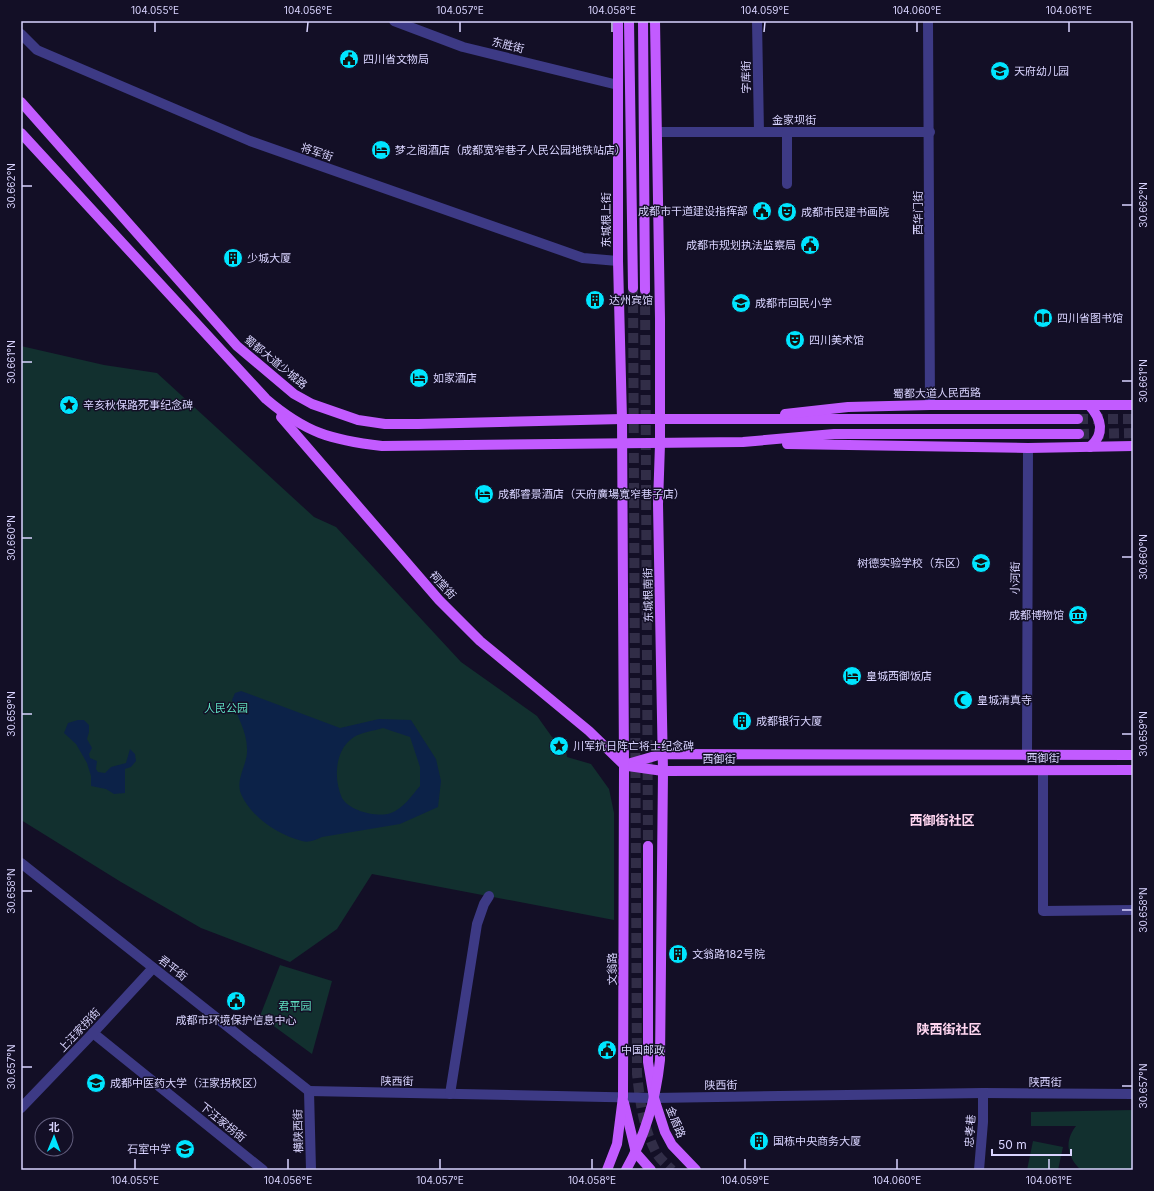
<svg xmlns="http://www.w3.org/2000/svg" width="1154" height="1191" viewBox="0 0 1154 1191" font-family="Inter,'Noto Sans SC',sans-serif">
  <rect width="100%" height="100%" fill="#130f26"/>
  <g fill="#12302f">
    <polygon points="21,346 104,365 157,373 314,517 336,527 461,662 537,716 552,737 565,742 567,757 591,764 609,789 614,813 614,920 372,874 337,929 290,962 201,928 121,882 21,820"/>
    <polygon points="280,965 332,981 312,1054 260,1016"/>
    <path d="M 1133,1110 L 1133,1170 L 1081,1170 C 1067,1157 1064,1141 1076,1126 L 1031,1126 L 1031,1112 Z"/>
    <polygon points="1033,1141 1063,1147 1058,1170 1027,1170"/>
  </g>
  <g fill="#0c2248" fill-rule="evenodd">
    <path d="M 241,691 L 340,728 L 379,719 L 411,720 L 436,759 L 441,781 L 438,807 L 400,824 L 322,837 C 315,840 309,843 302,841 C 278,835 251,817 241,794 C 235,779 248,764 247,749 C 247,731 237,717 232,700 L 235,693 ZM 383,728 L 410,737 L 420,767 L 420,786 C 412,795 403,809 391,813 C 378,818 349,811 342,798 C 333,778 335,749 354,737 C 362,732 374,731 383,728 Z"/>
    <polygon points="78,720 84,720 89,725 89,732 87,739 92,748 89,754 90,758 97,761 96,769 98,772 105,773 111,767 126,763 130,749 135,754 136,761 131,767 125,769 125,793 114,794 106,789 91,786 91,776 87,763 76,744 64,733 68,723"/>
  </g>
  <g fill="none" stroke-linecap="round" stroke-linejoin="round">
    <g stroke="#312d47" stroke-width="10" stroke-dasharray="10 5" stroke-linecap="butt">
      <path d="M 633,288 L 637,1074 C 640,1101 643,1129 657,1154 C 661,1160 667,1165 672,1170"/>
      <polyline points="645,290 648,846"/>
      <polyline points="1078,419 1133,419"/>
      <polyline points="1079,434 1133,433"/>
    </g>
    <g stroke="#3d3a85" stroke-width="10">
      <polyline points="394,21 463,47 618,85"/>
      <polyline points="757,21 759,132"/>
      <polyline points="928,21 930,405"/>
      <polyline points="21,34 37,50 250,141 583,258 618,261"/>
      <polyline points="657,132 930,132"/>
      <polyline points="787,132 787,184"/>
      <polyline points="1027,756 1028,448"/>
      <polyline points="1043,770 1043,911 1133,910"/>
      <polyline points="21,863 309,1091"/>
      <polyline points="93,1033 263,1170"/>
      <polyline points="309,1091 654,1098 983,1093 1133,1094"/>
      <polyline points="309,1091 311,1170"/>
      <polyline points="450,1094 477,924 484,904 489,896"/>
      <polyline points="21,1108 93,1033 153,968"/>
      <polyline points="979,1170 983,1122 983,1093"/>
    </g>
    <g stroke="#c25bff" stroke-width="10">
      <polyline points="629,21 633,288"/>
      <polyline points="643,21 645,290"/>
      <polyline points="21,102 237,346 294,394 312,404 358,420 385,424 418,424 622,419 1078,419"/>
      <path d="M 21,133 L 266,399 C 306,433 331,440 382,446 L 743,442 L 834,434 L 1079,434"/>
      <path d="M 1089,405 C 1102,419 1105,434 1090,447"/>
      <polyline points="785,414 848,407 930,405 1133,405"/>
      <polyline points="281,417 439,600 480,641 589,731 624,765"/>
      <polyline points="787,444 1028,448 1133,446"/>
      <polyline points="624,765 662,754 1133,755"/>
      <polyline points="628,766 663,771 1133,770"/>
      <polyline points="648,846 648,1062 654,1098 665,1132 672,1145 696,1170"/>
      <polyline points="624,1103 636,1153 651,1170"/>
      <polyline points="607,1170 617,1144 623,1097 624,765 622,419 618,261 618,21"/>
      <path d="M 626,1170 C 645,1136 656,1098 660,1060 L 663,771 L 658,504 L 660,444 L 660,319 L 655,21"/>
    </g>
  </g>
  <path fill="none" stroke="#d9d4ff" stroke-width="1.5" d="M 155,32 L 155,22M 307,32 L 308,22M 460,32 L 460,22M 612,32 L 612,22M 764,32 L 765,22M 917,32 L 917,22M 1069,32 L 1069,22M 22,186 L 32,186M 1122,205 L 1132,205M 22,362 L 32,362M 1122,381 L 1132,381M 22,538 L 32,538M 1122,557 L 1132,557M 22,714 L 32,714M 1122,734 L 1132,734M 22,891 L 32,891M 1122,910 L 1132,910M 22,1067 L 32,1067M 1122,1086 L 1132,1086M 135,1169 L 135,1159M 288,1169 L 288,1159M 440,1169 L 440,1159M 592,1169 L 592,1159M 745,1169 L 745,1159M 897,1169 L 897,1159M 1049,1169 L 1049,1159"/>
  <defs>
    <symbol id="civic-disc" viewBox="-11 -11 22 22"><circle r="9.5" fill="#00e5ff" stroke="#130f26"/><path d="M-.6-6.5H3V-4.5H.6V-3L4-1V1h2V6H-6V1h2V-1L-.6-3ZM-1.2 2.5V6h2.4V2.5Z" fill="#111"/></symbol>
    <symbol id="school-disc" viewBox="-11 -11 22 22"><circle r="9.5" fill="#00e5ff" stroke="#130f26"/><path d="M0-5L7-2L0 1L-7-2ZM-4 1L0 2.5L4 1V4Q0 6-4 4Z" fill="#111"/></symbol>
    <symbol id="hotel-disc" viewBox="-11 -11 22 22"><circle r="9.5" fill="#00e5ff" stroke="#130f26"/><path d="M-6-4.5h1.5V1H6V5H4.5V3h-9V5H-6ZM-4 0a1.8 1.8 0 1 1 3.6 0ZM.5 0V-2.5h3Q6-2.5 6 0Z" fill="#111"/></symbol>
    <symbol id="theatre-disc" viewBox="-11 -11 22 22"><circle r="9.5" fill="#00e5ff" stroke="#130f26"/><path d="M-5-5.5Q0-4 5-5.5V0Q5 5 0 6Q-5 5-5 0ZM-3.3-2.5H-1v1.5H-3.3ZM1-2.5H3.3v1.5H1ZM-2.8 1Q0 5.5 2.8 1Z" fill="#111"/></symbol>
    <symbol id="building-disc" viewBox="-11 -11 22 22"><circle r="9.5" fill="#00e5ff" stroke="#130f26"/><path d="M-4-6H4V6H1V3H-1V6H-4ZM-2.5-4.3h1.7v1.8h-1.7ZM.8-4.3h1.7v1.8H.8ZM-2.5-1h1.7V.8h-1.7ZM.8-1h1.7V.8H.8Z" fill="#111"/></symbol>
    <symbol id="library-disc" viewBox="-11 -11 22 22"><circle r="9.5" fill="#00e5ff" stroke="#130f26"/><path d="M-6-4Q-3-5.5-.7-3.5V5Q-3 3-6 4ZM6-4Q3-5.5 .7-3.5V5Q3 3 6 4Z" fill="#111"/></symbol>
    <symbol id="sight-disc" viewBox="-11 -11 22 22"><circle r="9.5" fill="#00e5ff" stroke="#130f26"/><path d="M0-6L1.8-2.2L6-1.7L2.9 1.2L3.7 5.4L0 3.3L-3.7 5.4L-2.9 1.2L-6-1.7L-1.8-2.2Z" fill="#111"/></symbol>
    <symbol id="museum-disc" viewBox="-11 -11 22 22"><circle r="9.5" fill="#00e5ff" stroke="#130f26"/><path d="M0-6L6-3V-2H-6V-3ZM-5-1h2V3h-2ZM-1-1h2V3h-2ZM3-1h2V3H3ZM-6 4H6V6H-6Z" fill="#111"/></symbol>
    <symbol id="mosque-disc" viewBox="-11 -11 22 22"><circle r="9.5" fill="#00e5ff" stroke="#130f26"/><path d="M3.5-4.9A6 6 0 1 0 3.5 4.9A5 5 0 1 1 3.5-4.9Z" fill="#111"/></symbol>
    <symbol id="university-disc" viewBox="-11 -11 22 22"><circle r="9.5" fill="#00e5ff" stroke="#130f26"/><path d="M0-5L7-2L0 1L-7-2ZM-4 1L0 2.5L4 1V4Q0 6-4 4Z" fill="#111"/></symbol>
  </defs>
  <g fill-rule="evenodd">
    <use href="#civic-disc" x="338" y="48" width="22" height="22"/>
    <use href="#school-disc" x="989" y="60" width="22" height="22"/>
    <use href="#hotel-disc" x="370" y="139" width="22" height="22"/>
    <use href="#civic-disc" x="751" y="200" width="22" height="22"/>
    <use href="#theatre-disc" x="776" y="201" width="22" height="22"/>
    <use href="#civic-disc" x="799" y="234" width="22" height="22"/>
    <use href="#building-disc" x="222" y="247" width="22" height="22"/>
    <use href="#building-disc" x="584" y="289" width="22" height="22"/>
    <use href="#school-disc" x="730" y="292" width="22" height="22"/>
    <use href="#library-disc" x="1032" y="307" width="22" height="22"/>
    <use href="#theatre-disc" x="784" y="329" width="22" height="22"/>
    <use href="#hotel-disc" x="408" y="367" width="22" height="22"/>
    <use href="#sight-disc" x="58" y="394" width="22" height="22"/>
    <use href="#hotel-disc" x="473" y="483" width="22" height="22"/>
    <use href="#school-disc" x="970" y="552" width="22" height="22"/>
    <use href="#museum-disc" x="1067" y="604" width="22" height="22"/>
    <use href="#hotel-disc" x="841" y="665" width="22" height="22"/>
    <use href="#mosque-disc" x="952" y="689" width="22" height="22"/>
    <use href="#building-disc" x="731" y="710" width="22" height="22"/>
    <use href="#sight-disc" x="548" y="735" width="22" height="22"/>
    <use href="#building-disc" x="667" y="943" width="22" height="22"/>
    <use href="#civic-disc" x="225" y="990" width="22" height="22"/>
    <use href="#civic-disc" x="596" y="1039" width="22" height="22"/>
    <use href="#university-disc" x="85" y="1072" width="22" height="22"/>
    <use href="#building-disc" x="748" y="1130" width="22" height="22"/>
    <use href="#school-disc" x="174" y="1138" width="22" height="22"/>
  </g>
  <g text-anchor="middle" stroke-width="3" stroke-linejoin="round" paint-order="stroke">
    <g font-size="11" fill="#d9d4ff" stroke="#130f26">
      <text transform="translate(508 45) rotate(14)" y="4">东胜街</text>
      <text transform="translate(746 77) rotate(-91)" y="4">字库街</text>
      <text x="794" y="124">金家坝街</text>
      <text transform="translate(317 152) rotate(19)" y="4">将军街</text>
      <text transform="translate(918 213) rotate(-90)" y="4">西华门街</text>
      <text transform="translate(606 220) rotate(-90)" y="4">东城根上街</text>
      <text transform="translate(276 362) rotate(39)" y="4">蜀都大道少城路</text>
      <text transform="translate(937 393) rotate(-1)" y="4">蜀都大道人民西路</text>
      <text transform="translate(1015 578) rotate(-89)" y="4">小河街</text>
      <text transform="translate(443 585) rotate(48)" y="4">祠堂街</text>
      <text transform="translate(648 595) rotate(-91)" y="4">东城根南街</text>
      <text x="1043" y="762">西御街</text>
      <text x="719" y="763">西御街</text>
      <text transform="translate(173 968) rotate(38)" y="4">君平街</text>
      <text transform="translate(612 969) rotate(-90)" y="4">文翁路</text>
      <text transform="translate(79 1030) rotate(-47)" y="4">上汪家拐街</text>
      <text transform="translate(397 1081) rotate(1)" y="4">陕西街</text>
      <text x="1045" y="1086">陕西街</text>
      <text transform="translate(721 1085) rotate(-1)" y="4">陕西街</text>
      <text transform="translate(223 1122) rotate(39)" y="4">下汪家拐街</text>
      <text transform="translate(676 1122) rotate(68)" y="4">金盾路</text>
      <text transform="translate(298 1131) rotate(-91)" y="4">横陕西街</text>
      <text transform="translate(970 1131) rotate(-86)" y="4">忠孝巷</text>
    </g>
    <g font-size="11" fill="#d9d4ff" stroke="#130f26" text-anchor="start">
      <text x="363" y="63">四川省文物局</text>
      <text x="1014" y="75">天府幼儿园</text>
      <text x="395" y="154">梦之阁酒店（成都宽窄巷子人民公园地铁站店）</text>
      <text x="748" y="215" text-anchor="end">成都市干道建设指挥部</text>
      <text x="801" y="216">成都市民建书画院</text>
      <text x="796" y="249" text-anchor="end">成都市规划执法监察局</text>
      <text x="247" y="262">少城大厦</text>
      <text x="609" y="304">达州宾馆</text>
      <text x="755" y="307">成都市回民小学</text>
      <text x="1057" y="322">四川省图书馆</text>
      <text x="809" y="344">四川美术馆</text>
      <text x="433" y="382">如家酒店</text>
      <text x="83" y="409">辛亥秋保路死事纪念碑</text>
      <text x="498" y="498">成都睿景酒店（天府廣場寬窄巷子店）</text>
      <text x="967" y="567" text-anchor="end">树德实验学校（东区）</text>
      <text x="1064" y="619" text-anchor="end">成都博物馆</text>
      <text x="866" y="680">皇城西御饭店</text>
      <text x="977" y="704">皇城清真寺</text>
      <text x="756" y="725">成都银行大厦</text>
      <text x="573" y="750">川军抗日阵亡将士纪念碑</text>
      <text x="692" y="958">文翁路182号院</text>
      <text x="236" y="1024" text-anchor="middle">成都市环境保护信息中心</text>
      <text x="621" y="1054">中国邮政</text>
      <text x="110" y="1087">成都中医药大学（汪家拐校区）</text>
      <text x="773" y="1145">国栋中央商务大厦</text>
      <text x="171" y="1153" text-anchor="end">石室中学</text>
    </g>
    <g font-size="11" fill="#5fe0c0" stroke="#130f26">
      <text x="226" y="712">人民公园</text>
      <text x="295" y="1010">君平园</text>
    </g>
    <g font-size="13" font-weight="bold" fill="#ffd6f0" stroke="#130f26">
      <text x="942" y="825">西御街社区</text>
      <text x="949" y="1034">陕西街社区</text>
    </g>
  </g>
  <rect width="1154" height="1191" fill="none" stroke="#130f26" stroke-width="44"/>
  <g transform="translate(54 1137) rotate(1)"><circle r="19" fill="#130f26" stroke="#625e7d"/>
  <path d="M0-3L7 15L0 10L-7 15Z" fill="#00e5ff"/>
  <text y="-6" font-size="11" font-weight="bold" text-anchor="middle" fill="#d9d4ff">北</text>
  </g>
  <path d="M992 1149v6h79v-6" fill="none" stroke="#d9d4ff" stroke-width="2"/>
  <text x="998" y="1149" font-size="12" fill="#d9d4ff" stroke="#130f26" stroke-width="3" paint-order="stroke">50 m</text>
  <rect x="22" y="22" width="1110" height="1147" fill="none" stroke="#d9d4ff" stroke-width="1.5"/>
  <g font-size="10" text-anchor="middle" fill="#d9d4ff">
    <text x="155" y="14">104.055°E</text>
    <text x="308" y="14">104.056°E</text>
    <text x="460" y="14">104.057°E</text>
    <text x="612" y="14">104.058°E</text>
    <text x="765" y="14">104.059°E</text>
    <text x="917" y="14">104.060°E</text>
    <text x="1069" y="14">104.061°E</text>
    <text transform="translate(11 186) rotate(-90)" y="4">30.662°N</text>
    <text transform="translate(1143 205) rotate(-90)" y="4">30.662°N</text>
    <text transform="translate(11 362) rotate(-90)" y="4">30.661°N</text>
    <text transform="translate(1143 381) rotate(-90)" y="4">30.661°N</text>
    <text transform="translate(11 538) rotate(-90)" y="4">30.660°N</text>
    <text transform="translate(1143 557) rotate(-90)" y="4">30.660°N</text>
    <text transform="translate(11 714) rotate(-90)" y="4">30.659°N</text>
    <text transform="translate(1143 734) rotate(-90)" y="4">30.659°N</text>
    <text transform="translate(11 891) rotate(-90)" y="4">30.658°N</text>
    <text transform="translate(1143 910) rotate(-90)" y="4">30.658°N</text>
    <text transform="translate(11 1067) rotate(-90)" y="4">30.657°N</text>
    <text transform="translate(1143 1086) rotate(-90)" y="4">30.657°N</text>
    <text x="135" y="1184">104.055°E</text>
    <text x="288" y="1184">104.056°E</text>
    <text x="440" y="1184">104.057°E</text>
    <text x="592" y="1184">104.058°E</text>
    <text x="745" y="1184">104.059°E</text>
    <text x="897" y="1184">104.060°E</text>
    <text x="1049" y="1184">104.061°E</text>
  </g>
</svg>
